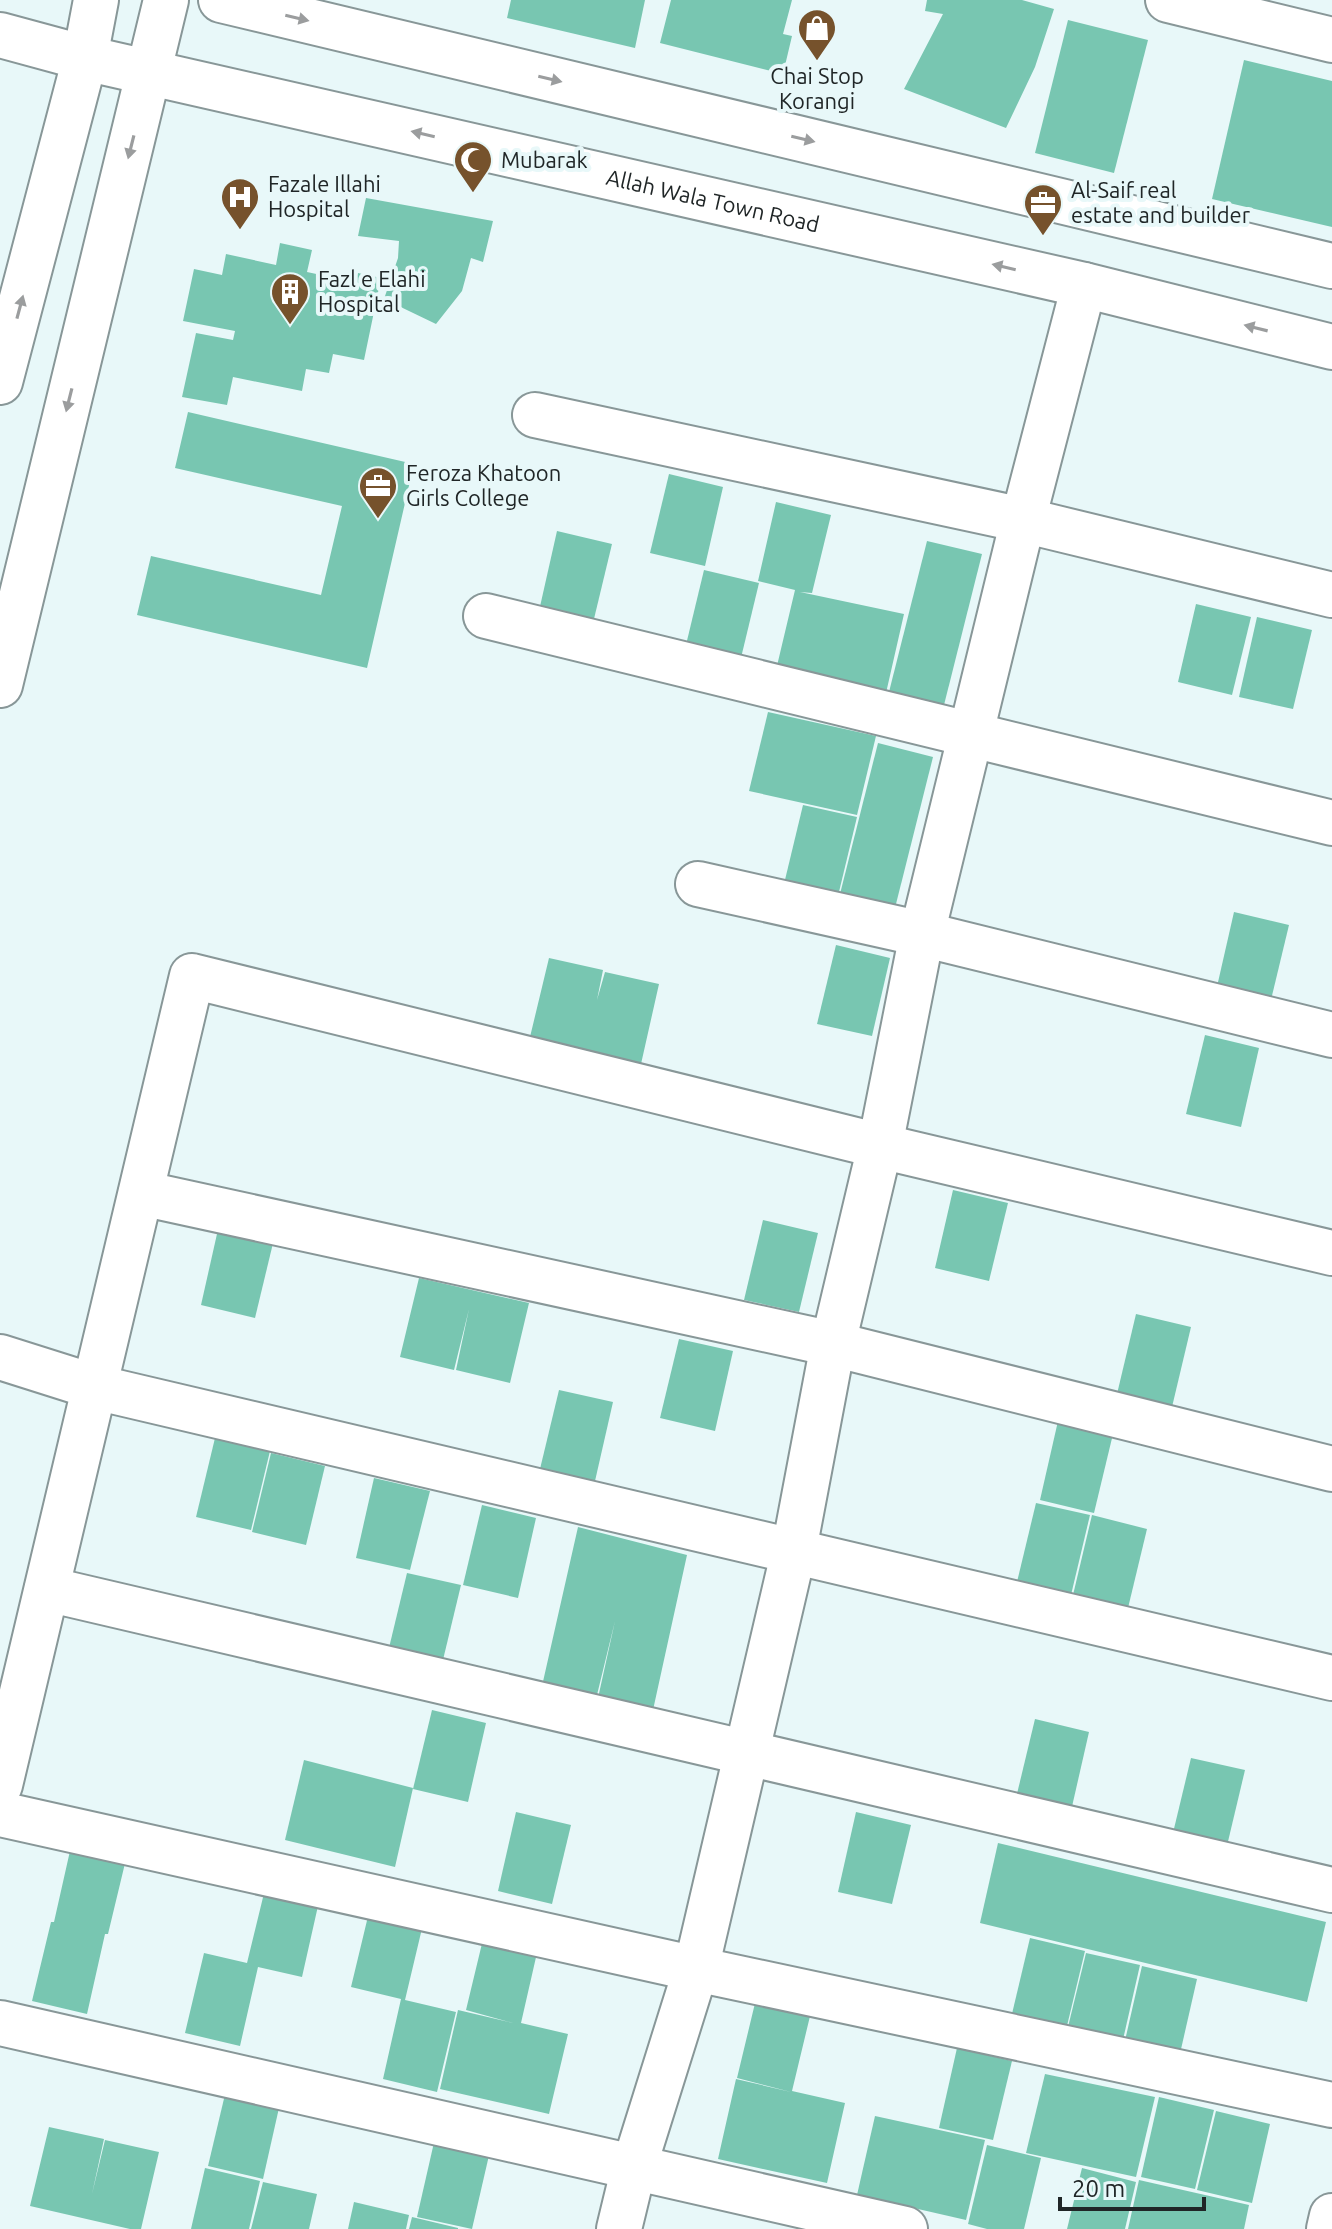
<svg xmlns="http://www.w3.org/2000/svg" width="1332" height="2229" viewBox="0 0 1332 2229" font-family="Ubuntu,sans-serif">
  <rect width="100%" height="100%" fill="#e8f8f9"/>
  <g fill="#78c6b1">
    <polygon points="511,0 645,0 635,48 507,18"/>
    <polygon points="671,0 792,0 783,34 792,36 783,74 660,43"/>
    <polygon points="927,0 1022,0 1054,9 1035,67 1006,128 904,89 943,14 925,11"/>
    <polygon points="1068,20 1148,40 1114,173 1035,153"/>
    <polygon points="1244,60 1332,81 1332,227 1212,199"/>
    <polygon points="366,198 493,221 483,262 471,258 462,291 436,324 384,299 398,258 399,241 358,236"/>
    <polygon points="280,243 312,250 307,272 354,282 358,273 381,278 364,360 333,354 329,373 306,369 302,391 233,377 227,405 182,397 196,333 233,340 235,331 183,321 194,269 222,275 226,254 276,265"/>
    <polygon points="188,412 414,464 367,668 137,615 151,556 321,595 342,506 175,468"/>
    <polygon points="669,474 723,487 705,566 650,553"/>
    <polygon points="776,502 831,515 812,593 800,592 904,614 886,693 776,670 795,590 758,581"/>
    <polygon points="557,531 612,544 593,623 539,611"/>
    <polygon points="927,541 982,554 944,705 889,692"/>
    <polygon points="704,570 759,583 740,662 685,649"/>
    <polygon points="1196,604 1251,617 1232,695 1178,682"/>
    <polygon points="1257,617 1312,630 1293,709 1239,697"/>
    <polygon points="768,712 876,736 857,815 749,791"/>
    <polygon points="878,743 933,757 895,908 840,894"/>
    <polygon points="803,805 857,817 838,896 784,884"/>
    <polygon points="1234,912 1289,925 1270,1004 1216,991"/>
    <polygon points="836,945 890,958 872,1036 817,1024"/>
    <polygon points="549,958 603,970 597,1000 605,972 659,984 641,1064 530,1037"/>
    <polygon points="1205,1035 1259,1048 1241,1127 1186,1114"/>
    <polygon points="953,1190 1008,1203 989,1281 935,1268"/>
    <polygon points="763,1220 818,1233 799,1312 744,1300"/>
    <polygon points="219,1225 274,1239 255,1318 201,1305"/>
    <polygon points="419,1278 529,1303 510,1383 456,1370 469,1309 454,1370 400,1357"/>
    <polygon points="1136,1314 1191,1327 1172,1407 1117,1394"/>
    <polygon points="679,1339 733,1351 715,1431 660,1418"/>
    <polygon points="559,1390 613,1402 595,1481 540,1469"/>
    <polygon points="1058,1421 1113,1434 1094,1513 1040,1500"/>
    <polygon points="215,1438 270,1451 251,1530 196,1517"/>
    <polygon points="271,1453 325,1466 306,1545 252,1532"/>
    <polygon points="374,1478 430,1491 410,1570 356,1558"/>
    <polygon points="1036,1503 1090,1515 1071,1595 1017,1582"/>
    <polygon points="482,1505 536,1518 518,1598 463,1585"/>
    <polygon points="1092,1515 1147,1529 1128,1608 1073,1595"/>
    <polygon points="578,1527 687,1555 653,1710 598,1698 615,1621 596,1699 542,1686"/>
    <polygon points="407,1573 461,1585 442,1664 388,1652"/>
    <polygon points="432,1710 486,1723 468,1802 413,1789"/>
    <polygon points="1035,1719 1089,1732 1071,1811 1016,1798"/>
    <polygon points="1191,1758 1245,1770 1226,1850 1172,1837"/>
    <polygon points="304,1760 413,1788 395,1867 285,1840"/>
    <polygon points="516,1812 571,1825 552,1904 498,1891"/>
    <polygon points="856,1812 911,1825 892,1904 838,1892"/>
    <polygon points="72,1842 127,1855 108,1934 105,1934 87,2014 32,2001 51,1922 54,1922"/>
    <polygon points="998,1843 1326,1922 1307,2002 980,1923"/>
    <polygon points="266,1885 320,1897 302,1977 258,1967 240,2046 185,2033 204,1953 247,1963"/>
    <polygon points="370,1908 424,1920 405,2000 456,2012 437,2092 383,2079 401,1999 351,1987"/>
    <polygon points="485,1931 539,1944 521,2023 568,2034 549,2114 440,2089 458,2010 513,2023 466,2010"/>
    <polygon points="1030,1938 1085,1951 1066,2030 1011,2018"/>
    <polygon points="1086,1953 1140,1965 1122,2044 1067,2031"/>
    <polygon points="1142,1966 1197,1979 1179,2058 1124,2045"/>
    <polygon points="756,1999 811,2012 792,2091 845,2103 827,2183 718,2159 736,2079 791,2092 737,2078"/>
    <polygon points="957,2048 1012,2061 993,2140 939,2128"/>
    <polygon points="1045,2074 1155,2097 1136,2177 1026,2153"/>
    <polygon points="227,2086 281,2099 263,2179 208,2166"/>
    <polygon points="1159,2097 1214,2110 1195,2189 1141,2177"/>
    <polygon points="1216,2111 1270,2124 1252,2203 1197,2190"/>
    <polygon points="875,2116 985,2140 966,2220 857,2195"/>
    <polygon points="49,2127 104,2139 92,2194 105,2140 159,2152 141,2229 130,2229 30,2206"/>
    <polygon points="435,2138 490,2151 472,2229 417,2217"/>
    <polygon points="987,2145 1041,2158 1024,2229 987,2229 968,2224"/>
    <polygon points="205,2168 260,2181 249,2229 191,2229"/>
    <polygon points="1082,2168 1136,2182 1125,2229 1067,2229"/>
    <polygon points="1139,2180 1249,2205 1244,2229 1128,2229"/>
    <polygon points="263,2182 317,2194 309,2229 251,2229"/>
    <polygon points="354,2202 409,2215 406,2229 348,2229"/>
    <polygon points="412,2217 458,2228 458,2229 409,2229"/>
  </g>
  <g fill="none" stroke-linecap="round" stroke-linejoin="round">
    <defs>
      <g id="minor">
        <polyline points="1168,0 1332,40"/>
        <polyline points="535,415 1023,520 1332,595"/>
        <polyline points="486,616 1332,823"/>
        <polyline points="698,884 922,934 1332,1035"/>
        <polyline points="141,1193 833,1344 1332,1469"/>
        <polyline points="0,1357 95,1387 1332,1678"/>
        <polyline points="47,1589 1332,1890"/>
        <polyline points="0,1785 192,976 880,1146 1332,1253"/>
        <polyline points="0,1814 696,1969 1332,2105"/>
        <polyline points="0,2023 905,2229"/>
        <polyline points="619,2229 634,2167 696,1969 794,1550 833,1344 880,1146 922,934 1023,520 1084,285"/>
        <polyline points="1329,2229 1332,2216"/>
      </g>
      <g id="tertiary">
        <polyline points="0,382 85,58 96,0"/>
        <polyline points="0,685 166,0"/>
      </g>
      <g id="secondary">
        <polyline points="221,0 1332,266"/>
        <path id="s1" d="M 0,35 L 85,58 L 1084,285 L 1332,347"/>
      </g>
    </defs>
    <use href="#minor" stroke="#889798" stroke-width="48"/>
    <use href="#tertiary" stroke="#889798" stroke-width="48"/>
    <use href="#secondary" stroke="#889798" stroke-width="48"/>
    <use href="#minor" stroke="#fff" stroke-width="44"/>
    <use href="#tertiary" stroke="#fff" stroke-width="44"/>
    <use href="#secondary" stroke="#fff" stroke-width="44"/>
  </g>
  <defs><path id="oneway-solid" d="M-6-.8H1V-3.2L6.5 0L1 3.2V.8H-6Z" transform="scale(2)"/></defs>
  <g fill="#9b9d9e">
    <use href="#oneway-solid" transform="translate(297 18) rotate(13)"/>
    <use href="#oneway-solid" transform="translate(550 79) rotate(13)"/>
    <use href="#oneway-solid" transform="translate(423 134) rotate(-167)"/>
    <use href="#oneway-solid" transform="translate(803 139) rotate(13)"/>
    <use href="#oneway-solid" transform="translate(131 147) rotate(104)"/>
    <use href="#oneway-solid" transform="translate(1004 267) rotate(-167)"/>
    <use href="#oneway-solid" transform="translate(20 307) rotate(-75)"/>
    <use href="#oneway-solid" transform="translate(1256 328) rotate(-166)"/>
    <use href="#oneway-solid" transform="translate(69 400) rotate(104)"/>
  </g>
  <defs>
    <symbol id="shop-pin" viewBox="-11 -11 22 30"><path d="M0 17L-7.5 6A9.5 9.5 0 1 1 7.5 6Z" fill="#76522c" stroke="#e8f8f9"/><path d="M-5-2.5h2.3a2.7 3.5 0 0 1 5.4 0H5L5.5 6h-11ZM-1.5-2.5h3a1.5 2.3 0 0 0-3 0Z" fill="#fff"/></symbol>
    <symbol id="mosque-pin" viewBox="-11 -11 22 30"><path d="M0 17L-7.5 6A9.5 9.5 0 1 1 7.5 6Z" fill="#76522c" stroke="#e8f8f9"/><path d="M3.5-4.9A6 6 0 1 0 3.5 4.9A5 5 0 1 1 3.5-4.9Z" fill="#fff"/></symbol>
    <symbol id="hospital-pin" viewBox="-11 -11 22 30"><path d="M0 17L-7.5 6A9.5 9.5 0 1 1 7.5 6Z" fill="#76522c" stroke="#e8f8f9"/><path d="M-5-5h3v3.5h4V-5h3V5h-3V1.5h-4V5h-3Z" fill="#fff"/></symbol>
    <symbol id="office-pin" viewBox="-11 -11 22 30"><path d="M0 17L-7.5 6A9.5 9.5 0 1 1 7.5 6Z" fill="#76522c" stroke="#e8f8f9"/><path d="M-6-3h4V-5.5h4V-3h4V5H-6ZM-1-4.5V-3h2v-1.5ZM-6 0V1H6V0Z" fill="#fff"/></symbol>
    <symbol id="building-pin" viewBox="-11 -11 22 30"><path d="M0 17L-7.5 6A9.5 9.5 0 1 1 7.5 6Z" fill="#76522c" stroke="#e8f8f9"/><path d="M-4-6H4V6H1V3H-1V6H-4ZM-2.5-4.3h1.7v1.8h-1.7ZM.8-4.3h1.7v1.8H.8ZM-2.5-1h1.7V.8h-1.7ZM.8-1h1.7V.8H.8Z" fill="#fff"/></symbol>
  </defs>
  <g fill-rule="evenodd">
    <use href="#shop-pin" x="795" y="6" width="44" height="60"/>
    <use href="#mosque-pin" x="451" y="138" width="44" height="60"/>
    <use href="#hospital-pin" x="218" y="175" width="44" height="60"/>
    <use href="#office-pin" x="1021" y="181" width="44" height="60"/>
    <use href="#building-pin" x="268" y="270" width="44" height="60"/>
    <use href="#office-pin" x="356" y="464" width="44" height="60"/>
  </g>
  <g text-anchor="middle" stroke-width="8" stroke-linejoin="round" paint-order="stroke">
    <g font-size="22" fill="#202627" stroke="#e8f8f9" text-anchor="start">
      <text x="817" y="84" text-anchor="middle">Chai Stop<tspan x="817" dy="25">Korangi</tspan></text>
      <text x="501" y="168">Mubarak</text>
      <text x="268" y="192">Fazale Illahi<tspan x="268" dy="25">Hospital</tspan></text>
      <text x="1071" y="198">Al-Saif real<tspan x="1071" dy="25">estate and builder</tspan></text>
      <text x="318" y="287">Fazl e Elahi<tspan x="318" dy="25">Hospital</tspan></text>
      <text x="406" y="481">Feroza Khatoon<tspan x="406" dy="25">Girls College</tspan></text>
    </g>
    <g font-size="22" fill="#202627" stroke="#e8f8f9">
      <text dy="8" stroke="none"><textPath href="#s1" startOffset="732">Allah Wala Town Road</textPath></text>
    </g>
  </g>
  <path d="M1060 2197v12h144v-12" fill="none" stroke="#202627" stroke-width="4"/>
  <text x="1072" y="2197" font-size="24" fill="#202627" stroke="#e8f8f9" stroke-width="6" paint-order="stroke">20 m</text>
</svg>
